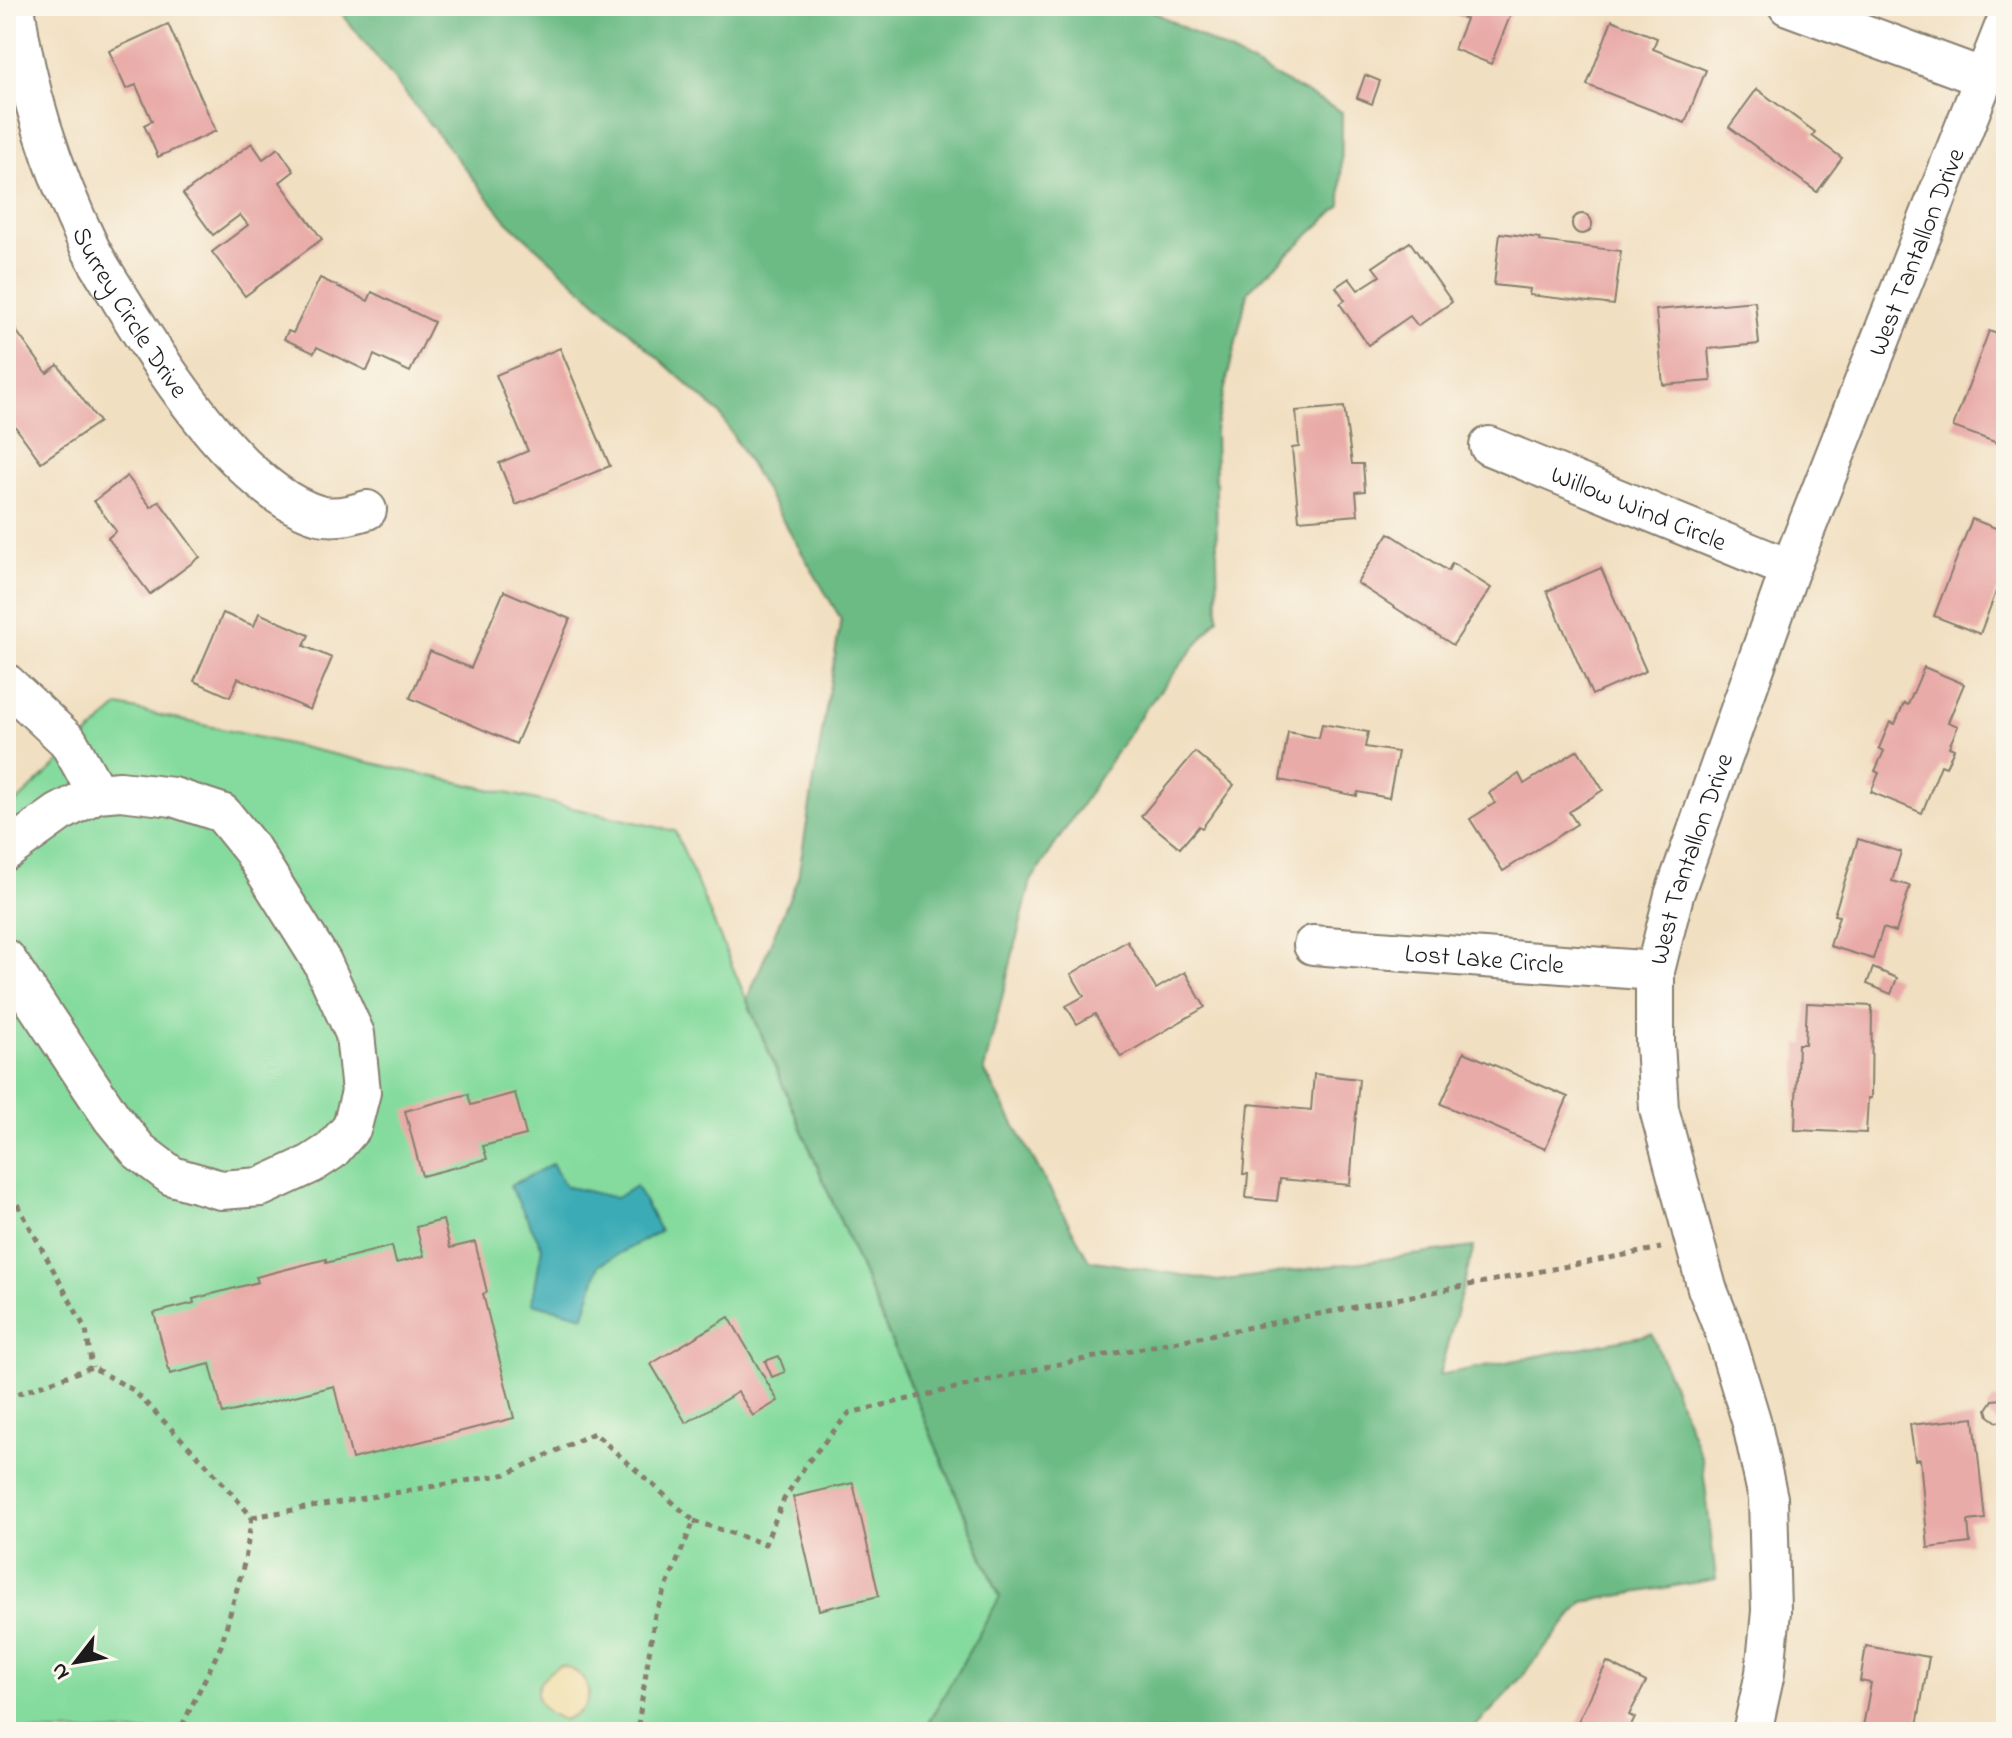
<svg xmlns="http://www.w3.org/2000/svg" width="2012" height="1738" viewBox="0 0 2012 1738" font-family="'Indie Flower',sans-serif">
  <rect width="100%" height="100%" fill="#fbf7ec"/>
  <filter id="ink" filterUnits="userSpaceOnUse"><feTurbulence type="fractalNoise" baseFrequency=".0125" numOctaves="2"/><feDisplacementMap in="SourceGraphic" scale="16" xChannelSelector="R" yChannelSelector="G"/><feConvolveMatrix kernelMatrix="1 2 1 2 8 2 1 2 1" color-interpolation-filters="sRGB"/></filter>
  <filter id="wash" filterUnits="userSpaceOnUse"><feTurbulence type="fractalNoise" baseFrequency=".006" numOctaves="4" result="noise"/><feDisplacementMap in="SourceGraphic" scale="32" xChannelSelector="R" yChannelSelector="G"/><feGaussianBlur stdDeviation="1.8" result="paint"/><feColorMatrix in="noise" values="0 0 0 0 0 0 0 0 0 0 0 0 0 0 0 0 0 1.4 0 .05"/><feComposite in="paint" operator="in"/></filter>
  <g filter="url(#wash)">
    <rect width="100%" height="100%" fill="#f1dfc1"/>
    <polygon fill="#85db9e" stroke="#507c5d" stroke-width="2" points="119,706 675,831 1000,1598 923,1732 6,1732 6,812"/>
    <polygon fill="#6cbb85" stroke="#446c50" stroke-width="2" points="336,6 1143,6 1342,112 1341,205 1248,291 1215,430 1218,618 1143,712 1031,881 984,1070 1089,1260 1218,1281 1474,1247 1439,1375 1652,1334 1702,1459 1716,1579 1583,1602 1509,1692 1470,1732 923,1732 1000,1597 747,1000 798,877 841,619 720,414 506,220"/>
    <path fill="#eeda9e" stroke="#857b5d" stroke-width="2" d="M 559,1666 C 574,1665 594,1684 587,1701 C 583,1712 573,1716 563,1720 C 530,1706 528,1684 559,1666 Z"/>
    <polygon fill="#3aacb5" stroke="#2b6468" stroke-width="2" points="552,1164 565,1186 616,1198 636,1186 660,1231 599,1265 584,1316 532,1303 542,1247 510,1186"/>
    <g id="blocks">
      <g fill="#e9aba8">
        <polygon points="1432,6 1514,6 1491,64 1454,49 1466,19"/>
        <polygon points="1612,20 1657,38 1653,49 1706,70 1685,123 1587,85"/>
        <polygon points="168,24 216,131 158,157 144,125 152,121 136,85 126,89 109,51"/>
        <polygon points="1365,75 1380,81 1372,104 1357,98"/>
        <polygon points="1757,89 1815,132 1812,136 1842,158 1817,192 1729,127"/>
        <polygon points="252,143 263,159 278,148 294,171 280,182 322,239 245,296 212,252 248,225 240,215 213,235 183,194"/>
        <circle cx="1582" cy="224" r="10"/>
        <polygon points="1500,233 1540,238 1539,241 1621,251 1614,305 1529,295 1530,289 1494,285"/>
        <polygon points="1410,242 1452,302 1418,326 1410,316 1368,345 1340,304 1345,300 1336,287 1349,278 1358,290 1380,276 1373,267"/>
        <polygon points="320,278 368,301 372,292 434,322 410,372 374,355 367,371 317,347 314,353 284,339 288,331 293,333"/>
        <polygon points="1755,301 1759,344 1708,349 1711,381 1663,385 1656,310"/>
        <polygon points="15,329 47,373 58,365 99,422 41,462 6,414 6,335"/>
        <polygon points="1989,331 2006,337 2006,446 1953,427"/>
        <polygon points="560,348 610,466 516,505 499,463 528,451 496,375"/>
        <polygon points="1344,407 1352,464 1363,464 1365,491 1356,492 1358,515 1299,520 1292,448 1299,447 1296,411"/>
        <polygon points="127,476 151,507 159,501 200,557 150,594 108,538 116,531 94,501"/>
        <polygon points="1972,519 2006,532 2006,596 1996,592 1980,634 1934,616"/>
        <polygon points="1389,533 1448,571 1452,563 1491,588 1453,645 1357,583"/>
        <polygon points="1601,568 1646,671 1592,695 1547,591"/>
        <polygon points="504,591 570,619 516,744 410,698 430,651 471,668"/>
        <polygon points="223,613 254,626 259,613 309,635 304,646 332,658 310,710 238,678 230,697 194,681"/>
        <polygon points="1924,667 1964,684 1948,722 1958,726 1949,747 1954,749 1946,767 1941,765 1922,813 1871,792 1879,773 1875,771 1884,751 1879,748 1890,722 1895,724 1904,703 1908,705"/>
        <polygon points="1322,724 1368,732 1365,747 1398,752 1389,798 1358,792 1357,796 1280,780 1288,732 1319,738"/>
        <polygon points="1578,750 1603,790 1569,812 1577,824 1503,871 1470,819 1495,803 1489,793 1519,774 1524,784"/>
        <polygon points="1195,752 1234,785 1202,828 1199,826 1180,848 1141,816"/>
        <polygon points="1858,839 1901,852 1892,881 1910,886 1896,932 1883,928 1873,959 1830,946 1839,916 1834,915"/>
        <polygon points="1127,941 1156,989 1185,972 1205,1007 1121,1057 1095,1014 1077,1024 1066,1006 1084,996 1071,974"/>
        <polygon points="1873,968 1897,978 1891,994 1867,984"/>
        <polygon points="1807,1003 1872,1006 1871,1098 1868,1098 1866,1133 1795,1130 1798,1044 1805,1044"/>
        <polygon points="1464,1052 1568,1097 1545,1149 1441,1104"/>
        <polygon points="1314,1074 1359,1079 1350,1185 1280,1179 1277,1201 1246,1198 1248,1174 1243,1174 1249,1104 1311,1110"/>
        <polygon points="515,1093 526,1135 483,1146 487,1159 422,1176 405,1111 468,1094 471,1105"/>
        <polygon points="443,1220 450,1248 475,1242 487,1292 483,1294 514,1418 352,1459 334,1386 223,1414 210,1364 170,1374 154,1313 194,1303 193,1299 258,1282 256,1277 326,1259 326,1263 392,1246 396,1263 424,1256 416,1227"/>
        <polygon points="729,1317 778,1401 753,1416 738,1392 686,1423 651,1364"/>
        <polygon points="779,1356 785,1372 772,1377 765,1361"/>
        <polygon points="2002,1399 2006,1402 2006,1420 1997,1422 1989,1416 1987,1409 1993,1400"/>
        <polygon points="1974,1418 1985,1519 1968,1521 1970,1543 1928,1548 1920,1459 1915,1460 1910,1425"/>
        <polygon points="853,1483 879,1596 819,1610 793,1497"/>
        <polygon points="1866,1646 1929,1657 1916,1732 1862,1732 1871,1683 1860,1681"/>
        <polygon points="1607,1662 1646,1682 1629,1715 1635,1718 1628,1732 1573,1732"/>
      </g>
    </g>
  </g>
  <g filter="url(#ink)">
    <use href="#blocks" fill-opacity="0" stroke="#867e6e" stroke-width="2"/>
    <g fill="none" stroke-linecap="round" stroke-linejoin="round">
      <defs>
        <g id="minor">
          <path id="s1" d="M 15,6 C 26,89 53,172 90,248 C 99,266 111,283 121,300 C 161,366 242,493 319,515 C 335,519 352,515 367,510"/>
          <polyline points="1788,6 1984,78"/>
          <path id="s2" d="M 1489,446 L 1790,569"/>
          <polyline points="6,683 68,741 97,793"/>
          <polyline points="6,851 59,813 97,793 120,791 173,797 222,813 252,850 322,962 355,1034 361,1092 352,1127 331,1151 311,1164 261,1187 221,1190 172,1176 139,1151 112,1118 6,959"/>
          <path id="s3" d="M 1313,945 L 1655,971"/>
          <path id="s4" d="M 1752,1732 L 1765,1673 L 1771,1611 L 1768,1498 L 1751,1420 L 1724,1331 L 1707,1288 L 1659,1109 L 1655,1043 L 1655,971 L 1674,895 L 1790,569 L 2006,22"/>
        </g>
      </defs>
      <use href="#minor" stroke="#867e6e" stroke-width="42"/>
      <g stroke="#867e6e" stroke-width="5" stroke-dasharray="6 6" stroke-linecap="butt">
        <polyline points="6,1183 86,1330 92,1367"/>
        <polyline points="6,1398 92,1367 133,1390 205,1463 252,1517 245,1560 221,1646 179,1732"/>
        <polyline points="252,1517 507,1474 594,1433 694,1521 655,1614 637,1732"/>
        <polyline points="694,1521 765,1544 784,1499 807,1463 849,1413 1054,1365 1661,1248"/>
      </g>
      <use href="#minor" stroke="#fff" stroke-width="38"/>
    </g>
  </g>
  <g text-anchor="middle" stroke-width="6" stroke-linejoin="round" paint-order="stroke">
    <g font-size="26" fill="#1c1c1c" stroke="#fbf7ec">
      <text dy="9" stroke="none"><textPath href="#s4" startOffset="1544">West Tantallon Drive</textPath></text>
      <text dy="9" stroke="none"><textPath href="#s1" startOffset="330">Surrey Circle Drive</textPath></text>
      <text dy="9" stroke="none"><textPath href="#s2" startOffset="162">Willow Wind Circle</textPath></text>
      <text dy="9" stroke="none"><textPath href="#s4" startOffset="896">West Tantallon Drive</textPath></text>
      <text dy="9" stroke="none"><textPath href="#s3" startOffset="172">Lost Lake Circle</textPath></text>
    </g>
  </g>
  <rect width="2012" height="1738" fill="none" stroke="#fbf7ec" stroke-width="32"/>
  <g transform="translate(76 1662) rotate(239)" stroke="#fbf7ec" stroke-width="6" paint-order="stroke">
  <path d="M0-6L14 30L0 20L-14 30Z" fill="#1c1c1c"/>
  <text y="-12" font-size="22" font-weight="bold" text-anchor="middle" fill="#1c1c1c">N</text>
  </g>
</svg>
